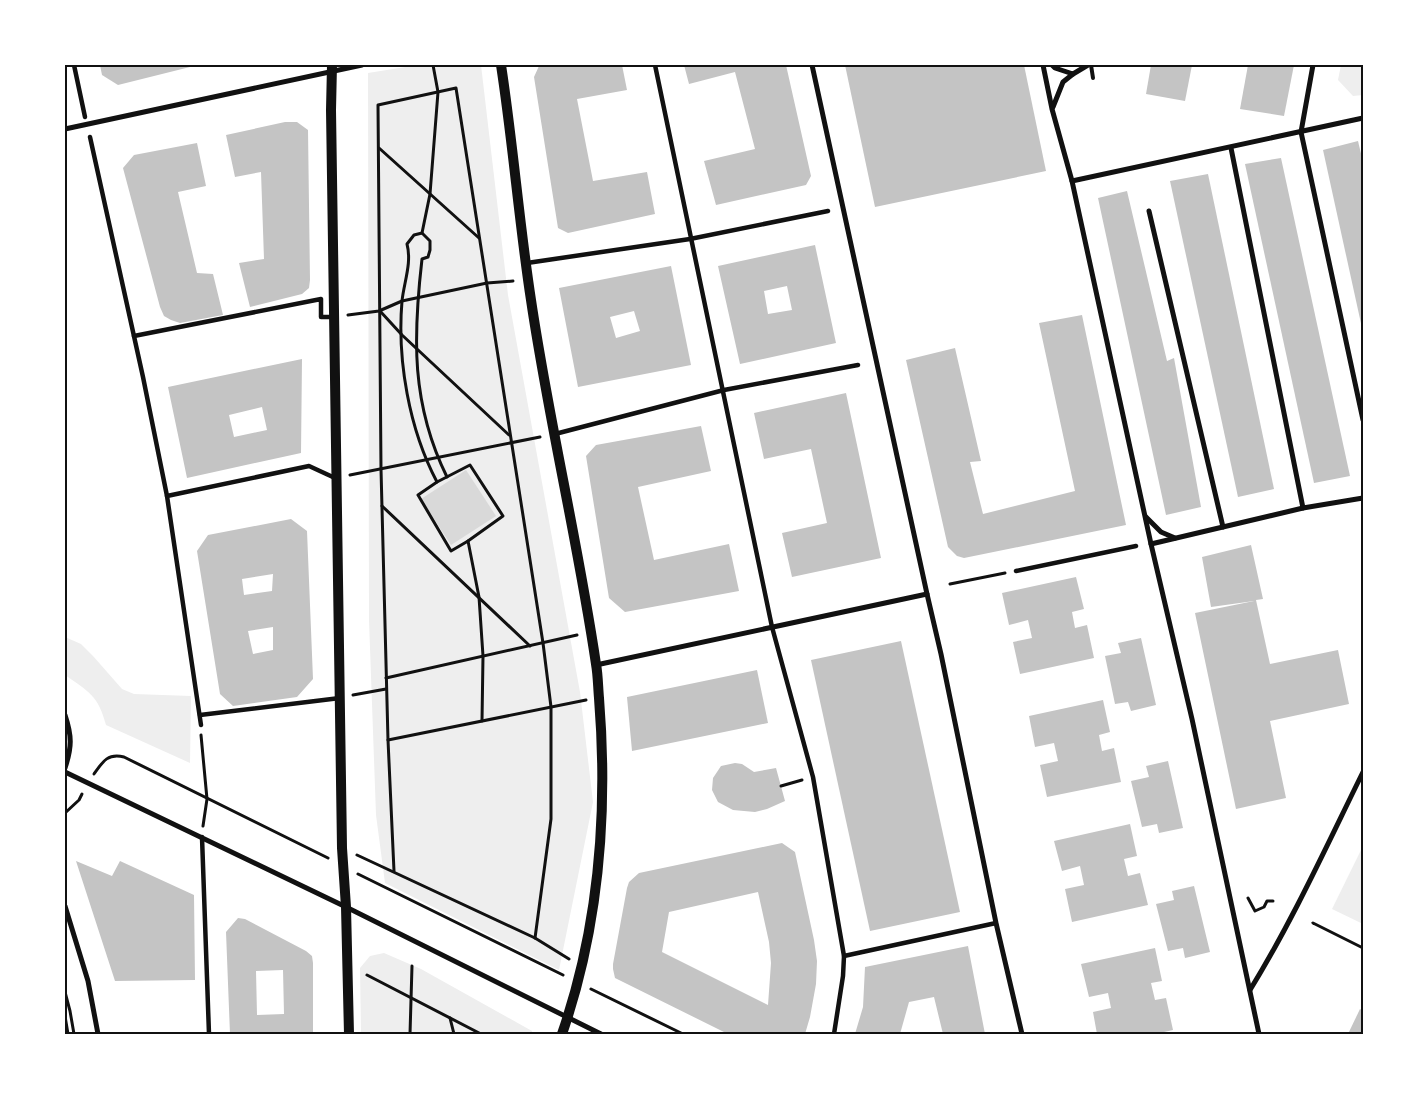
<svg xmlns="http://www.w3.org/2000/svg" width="1428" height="1099" viewBox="0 0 1428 1099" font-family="Raleway,sans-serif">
  <rect width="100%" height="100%" fill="#fff"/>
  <g fill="#eee">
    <polygon points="418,65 481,65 508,295 580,692 593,802 559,970 385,883 376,815 369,620 368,73"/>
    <polygon points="1341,65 1363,65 1363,95 1353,96 1338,80"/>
    <path d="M 65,637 L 81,644 L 93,656 L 122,689 L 134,694 L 191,696 L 190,763 L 106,725 C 98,695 89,692 65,675 Z"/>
    <polygon points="1363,846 1363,924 1332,909"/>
    <polygon points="384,953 421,969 532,1031 532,1034 361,1034 360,968 370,956"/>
  </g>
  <polygon fill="#d9d9d9" points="466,470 496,516 451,545 421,499"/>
  <g fill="#c4c4c4" fill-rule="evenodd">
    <polygon points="100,65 190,65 190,67 118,85 102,75"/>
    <polygon points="545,65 622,65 627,90 577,99 593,181 647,172 655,214 568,233 558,228 534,77 539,66"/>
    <polygon points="684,65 786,65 811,176 806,185 716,205 704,161 755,149 735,72 689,84"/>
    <polygon points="845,65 1024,65 1046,171 875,207"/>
    <polygon points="1151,65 1192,65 1185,101 1146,94"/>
    <polygon points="1248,65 1294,65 1284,116 1240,109"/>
    <polygon points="285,122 297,122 308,130 310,280 309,288 302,294 250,307 239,263 264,259 261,172 235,177 226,135"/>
    <polygon points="1358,141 1363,162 1362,328 1323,150"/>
    <polygon points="197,143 206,186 178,192 197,273 213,274 223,315 180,323 171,320 164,316 160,307 123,168 134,155"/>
    <polygon points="1281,158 1350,476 1314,483 1245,164"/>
    <polygon points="1208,174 1274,489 1238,497 1170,181"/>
    <polygon points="1127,191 1167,361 1174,358 1201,507 1166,515 1098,198"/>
    <path d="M 815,245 L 836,343 L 740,364 L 718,266 ZM 787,286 L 792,310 L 768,314 L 764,291 Z"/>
    <path d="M 671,266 L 691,365 L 578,387 L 559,288 ZM 634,311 L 640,331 L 616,338 L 610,317 Z"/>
    <polygon points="1082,315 1126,525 964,558 957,556 948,547 906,360 955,348 981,461 970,462 983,514 1075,491 1039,323"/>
    <path d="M 302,359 L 301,453 L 187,478 L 168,387 ZM 262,407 L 267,430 L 234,437 L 229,415 Z"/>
    <polygon points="846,393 881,558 792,577 782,533 827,523 811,449 764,459 754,413"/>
    <polygon points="701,426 711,471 638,487 654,560 729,544 739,591 625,612 609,598 586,456 596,445"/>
    <path d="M 291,519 L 307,531 L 313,679 L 297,697 L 233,706 L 220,694 L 197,551 L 208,535 ZM 273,574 L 272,591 L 244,595 L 242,579 ZM 273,627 L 273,650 L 253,654 L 248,631 Z"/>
    <polygon points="1251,545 1263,599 1256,600 1270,664 1338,650 1349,704 1270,721 1286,798 1236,809 1195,613 1254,601 1211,607 1202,557"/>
    <polygon points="1076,577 1084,609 1072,612 1075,628 1087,625 1094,658 1020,674 1013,642 1032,638 1028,620 1009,625 1002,593"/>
    <polygon points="1141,638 1156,705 1131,711 1128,702 1115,704 1105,656 1121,653 1118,643"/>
    <polygon points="901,641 960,912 870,931 811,660"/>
    <polygon points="757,670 768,723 632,751 627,697"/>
    <polygon points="1103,700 1110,732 1099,735 1102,751 1114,748 1121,782 1047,797 1040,765 1058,761 1054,743 1035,747 1029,716"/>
    <polygon points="1168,761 1183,828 1159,833 1157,824 1142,827 1131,781 1149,777 1146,766"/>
    <polygon points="735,763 742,764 754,772 776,768 785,801 767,809 755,812 733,810 718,802 712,790 713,778 721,766"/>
    <polygon points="1130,824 1137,856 1124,859 1128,876 1140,873 1148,905 1072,922 1065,889 1084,885 1080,866 1062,871 1054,841"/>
    <path d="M 782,843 L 795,852 L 814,940 L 817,961 L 816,984 L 810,1017 L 805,1034 L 728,1034 L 615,978 L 613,969 L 613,964 L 627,888 L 629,882 L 639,873 ZM 758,892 L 769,942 L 771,963 L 768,1005 L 662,952 L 669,912 Z"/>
    <polygon points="76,861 112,876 120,861 194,895 195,980 115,981"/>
    <polygon points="1194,886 1210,952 1185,958 1183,948 1168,951 1156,904 1174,900 1172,891"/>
    <path d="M 238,918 L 245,919 L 306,951 L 312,956 L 313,963 L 313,1034 L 230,1034 L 226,932 ZM 283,970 L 284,1014 L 257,1015 L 256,971 Z"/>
    <polygon points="968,946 985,1034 943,1034 934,997 909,1002 900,1034 855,1034 863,1007 865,967"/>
    <polygon points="1155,948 1162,981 1151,983 1155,1000 1166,998 1173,1030 1155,1034 1097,1034 1093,1012 1111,1008 1108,993 1089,997 1081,964"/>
    <polygon points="1360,1009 1363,1011 1363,1034 1348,1034"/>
  </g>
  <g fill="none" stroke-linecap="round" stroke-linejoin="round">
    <g stroke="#111" stroke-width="3">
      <path d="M 433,65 L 438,92 L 430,194 L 422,233 L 414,235 L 407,244 C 412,263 404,282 402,301 C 397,360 409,429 437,482 L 418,495 L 451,551 L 468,541 L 479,597 L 483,656 L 482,721"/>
      <polyline points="379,148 479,238"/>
      <path d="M 422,233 L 430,241 L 430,250 L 428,257 L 422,259 C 413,337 411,404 447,477"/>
      <polyline points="380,311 402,335 509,435"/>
      <polyline points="348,315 379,311 402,301 487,283 513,281"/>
      <polyline points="350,475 540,437"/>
      <polyline points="437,482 470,465 503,516 468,541"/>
      <polyline points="382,506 530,646"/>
      <polyline points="950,584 1005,573"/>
      <polyline points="386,678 577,635"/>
      <polyline points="353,695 386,689"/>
      <polyline points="201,735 207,799 203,826"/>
      <polyline points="388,740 586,700"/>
      <path d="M 94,774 C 103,761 108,753 124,757 L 328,858"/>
      <polyline points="781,786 802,780"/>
      <polyline points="65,813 79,800 82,794"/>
      <polyline points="357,855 535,938 569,959"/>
      <polyline points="394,871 388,740 381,469 378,105 456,88 543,643 551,707 551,819 535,938"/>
      <polyline points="358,874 563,975"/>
      <polyline points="1248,898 1255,911 1264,907 1267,901 1273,901"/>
      <polyline points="1313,923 1363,948"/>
      <polyline points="367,975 481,1034"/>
      <polyline points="591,989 683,1034"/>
      <polyline points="65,992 70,1011 74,1034"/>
      <polyline points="65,1016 68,1034"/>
      <polyline points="450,1018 454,1034"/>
      <polyline points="410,1034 412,966"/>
    </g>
    <polyline stroke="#111" stroke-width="4" points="1091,65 1093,78"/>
    <g stroke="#111" stroke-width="4.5">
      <polyline points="74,65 85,117"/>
      <polyline points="655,65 772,627 813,777 844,956 843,976 834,1034"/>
      <polyline points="90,137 143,377 167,496 201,725"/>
      <polyline points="527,263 690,239 828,211"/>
      <polyline points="134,336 321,299 321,317 334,317"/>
      <polyline points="555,434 724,390 858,365"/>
      <polyline points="167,496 309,466 335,478"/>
      <polyline points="1016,571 1136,546"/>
      <polyline points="200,715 340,698"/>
      <polyline points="202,837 209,1034"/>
      <polyline points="844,956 996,923"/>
    </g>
    <g stroke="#111" stroke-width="5">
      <polyline points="812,65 927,594 941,654 996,923 1022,1034"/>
      <polyline points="1043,65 1052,109 1072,181 1151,544 1192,719 1259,1034"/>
      <polyline points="1052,65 1055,68 1073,74 1088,65"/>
      <polyline points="1313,65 1301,132 1363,420"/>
      <polyline points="1053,107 1063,82 1073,74"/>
      <polyline points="65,129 362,65"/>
      <polyline points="1231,148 1303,508"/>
      <polyline points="1072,181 1363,118"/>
      <polyline points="1149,211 1223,527"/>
      <polyline points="1146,517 1161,532 1175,538"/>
      <polyline points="1151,544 1303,508 1363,498"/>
      <polyline points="596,665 927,594"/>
      <path d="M 65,715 C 72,736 72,747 65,768"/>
      <polyline points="65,772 346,907 601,1034"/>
      <polyline points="65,906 88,981 98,1034"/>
      <path d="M 1250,990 C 1293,920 1327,845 1363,772"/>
    </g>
    <g stroke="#111" stroke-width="10">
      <polyline points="332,65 331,110 342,848 346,907 349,1034"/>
      <path d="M 501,65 C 513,143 519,222 531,300 C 549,422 578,542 596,664 C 598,675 598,687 599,698 C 608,811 599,927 562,1034"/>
    </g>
  </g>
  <rect width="1428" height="1099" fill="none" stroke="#ffffff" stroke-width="132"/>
  <rect x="66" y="66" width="1296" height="967" fill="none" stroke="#111" stroke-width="2"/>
</svg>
